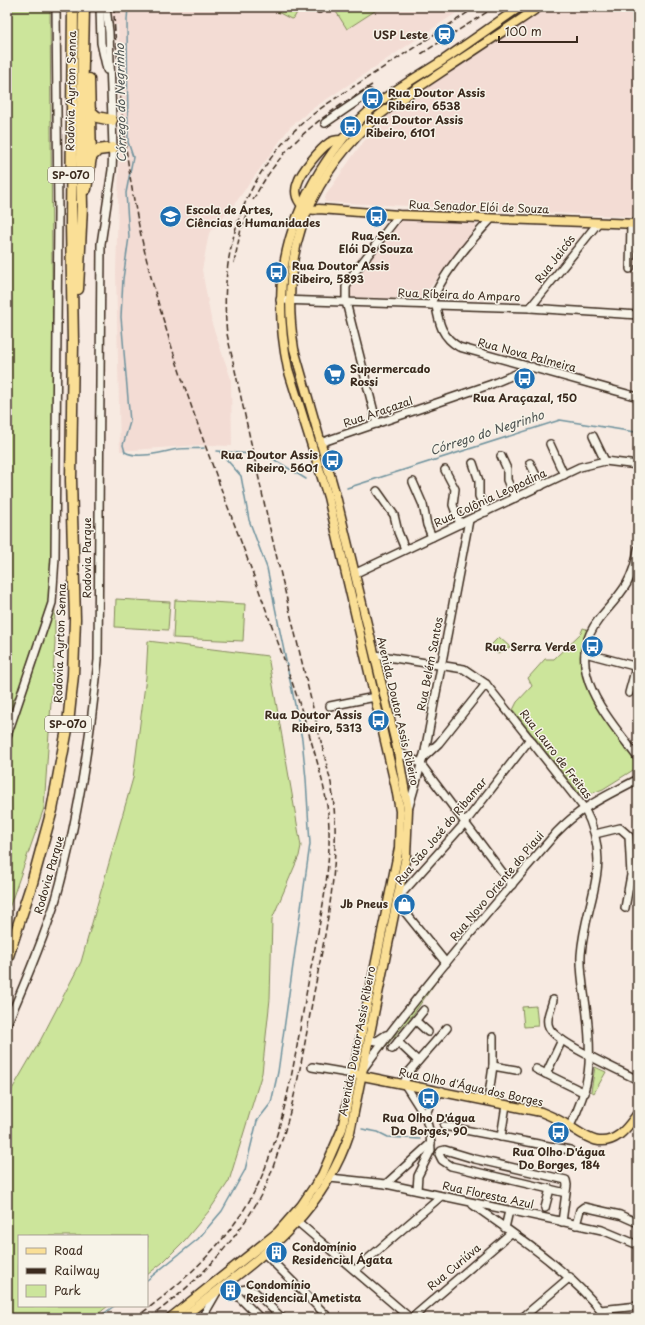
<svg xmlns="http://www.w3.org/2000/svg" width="645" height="1325" viewBox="0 0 645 1325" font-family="'Playpen Sans',sans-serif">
  <rect width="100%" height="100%" fill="#f7eae1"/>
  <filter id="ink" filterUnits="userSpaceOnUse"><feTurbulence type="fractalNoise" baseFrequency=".025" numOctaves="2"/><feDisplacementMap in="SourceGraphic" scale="8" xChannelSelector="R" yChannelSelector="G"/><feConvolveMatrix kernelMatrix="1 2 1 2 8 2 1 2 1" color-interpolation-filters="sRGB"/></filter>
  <g filter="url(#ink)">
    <g fill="#f3dcd4">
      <polygon points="109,7 465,7 312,109 290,127 236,202 209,233 202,270 212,324 231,379 232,446 199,445 120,451 116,272 121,99 118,25 109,25"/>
      <polygon points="544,7 638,7 638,217 324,202 326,195 357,150 382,119"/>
      <polygon points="401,218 475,222 477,226 428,290 425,299 350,297 348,295 349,288 354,276"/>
    </g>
    <g fill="#cce59b" stroke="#84885c">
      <polygon points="7,7 50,7 55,643 44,808 7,914"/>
      <polygon points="268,7 300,7 294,18 291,19"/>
      <polygon points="333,7 381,7 347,29"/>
      <polygon points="116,599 170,602 168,630 115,627"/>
      <polygon points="175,600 245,604 243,641 173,638"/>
      <path d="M 583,628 L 589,630 C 587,640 582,652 582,663 C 582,693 619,739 638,763 L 638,767 L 603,789 L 585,796 L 579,793 L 513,710 L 517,702 L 532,686 L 528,678 L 545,659 L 554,659 L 581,633 Z"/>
      <polygon points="499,637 510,647 498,654 491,648 492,644"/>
      <polygon points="148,641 268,656 301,846 299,856 272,919 270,999 262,1073 229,1181 209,1211 185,1240 162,1263 147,1275 147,1236 19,1236 19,1306 108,1306 93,1318 7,1318 7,1098 40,1041 81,962 133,778 146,677"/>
      <polygon points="445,969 412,1016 375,1059 365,1074 368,1058"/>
      <polygon points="536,1006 538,1026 524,1027 522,1007"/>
      <polygon points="595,1067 606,1072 594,1093 591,1091"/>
    </g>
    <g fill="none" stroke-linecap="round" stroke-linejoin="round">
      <g stroke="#6e929d" stroke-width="1.5">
        <path d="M 128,7 L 127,20 L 128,142 L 133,157 L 126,193 L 129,237 L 123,279 L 121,317 L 130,422 L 123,445 L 125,452 C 139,460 164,451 179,449 C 187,448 196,449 204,448"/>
        <polyline points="217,451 251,454"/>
        <polyline points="265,454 306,479"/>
        <polyline points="347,488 560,420 635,432"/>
        <polyline points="362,1129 378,1132 388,1137 420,1139"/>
        <polyline points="147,1280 198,1239 222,1211 245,1170 257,1121 271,1103 278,1072 310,844 306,779 302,739 267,568 249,520 241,476 220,452"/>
        <polyline points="98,1318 114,1306"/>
      </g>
      <defs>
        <g id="minor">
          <polyline points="100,7 101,43 107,70"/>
          <polyline points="318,7 319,9"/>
          <polyline points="325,123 369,93"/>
          <polyline points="630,269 631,224"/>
          <polyline points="280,300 530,308 638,315"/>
          <path d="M 431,305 C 438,279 472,239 491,219"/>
          <path d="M 436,306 C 439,324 442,337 459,347 L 638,397"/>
          <polyline points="530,308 598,223"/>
          <polyline points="377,424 346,302 346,287 351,277 399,215"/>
          <polyline points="593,436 605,461"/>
          <polyline points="320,443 492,384 532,367"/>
          <polyline points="550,444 564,475"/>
          <polyline points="501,456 507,469 507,480 515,498"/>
          <polyline points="473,463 479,481 479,496 486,512"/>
          <polyline points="530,463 541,486"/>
          <polyline points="445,470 455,489 453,505 460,524"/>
          <polyline points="413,482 423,505 427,525 432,537"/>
          <polyline points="377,491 394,515 398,532 405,549"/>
          <path d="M 638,549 C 633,583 620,594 599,619 C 560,669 609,718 638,758"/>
          <polyline points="356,573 580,467 605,461 638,465"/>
          <polyline points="585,653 634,666 635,671 629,693"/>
          <path d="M 375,655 L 464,669 L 486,684 L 584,808 C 615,866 585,898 581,955 C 580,975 585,995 587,1015 C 592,1060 591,1085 570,1126"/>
          <polyline points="330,706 375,697"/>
          <polyline points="7,736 52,603 55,558 58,213 56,7"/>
          <polyline points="398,752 420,763"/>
          <polyline points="423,758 439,743 486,684"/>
          <polyline points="420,763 512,885"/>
          <polyline points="408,810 425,751 469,520"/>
          <polyline points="595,834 620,828 629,836 631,875 625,908"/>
          <polyline points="397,899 464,824 530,739"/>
          <polyline points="397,902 446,963"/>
          <path d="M 553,1000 C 551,1009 545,1019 549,1027 C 554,1042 621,1071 638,1080"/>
          <polyline points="416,1021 428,1032"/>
          <path d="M 7,1024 C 25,983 43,941 56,899 C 78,821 90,741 98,660 L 101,244 L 112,170 L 113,148 L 109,32 L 106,7"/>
          <polyline points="369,1040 377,1041 386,1035"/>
          <polyline points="398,1042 418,1061"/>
          <polyline points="392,1049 424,1010"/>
          <polyline points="493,1066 516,1070"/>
          <polyline points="312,1067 353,1074"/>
          <path d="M 363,1069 C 423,987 490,910 556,833 C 583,805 605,797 638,779"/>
          <polyline points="536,1069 585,1093"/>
          <polyline points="408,1073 447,1028"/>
          <polyline points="546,1074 562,1040"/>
          <polyline points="407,1076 404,1083 425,1116 430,1133 431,1150 418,1176 417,1190"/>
          <polyline points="488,1101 493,1066 493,1037"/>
          <polyline points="425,1116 431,1102 442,1091"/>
          <polyline points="444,1126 570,1150"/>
          <polyline points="501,1137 506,1105"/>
          <polyline points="330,1178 386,1184 602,1230 638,1245"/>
          <polyline points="386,1184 431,1143"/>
          <path d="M 473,1205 C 521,1239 570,1271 607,1318"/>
          <polyline points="545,1208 550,1189"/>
          <polyline points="298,1222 410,1318"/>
          <polyline points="562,1222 567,1185 566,1180 475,1159 445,1150 441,1151 439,1154 442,1160 451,1166 566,1193"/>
          <polyline points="576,1225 580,1210 584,1207 620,1215 638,1223"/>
          <polyline points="505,1228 509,1211"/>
          <polyline points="265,1254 329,1318"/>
          <polyline points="355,1270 440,1197"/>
          <polyline points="229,1281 240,1298 260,1318"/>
          <polyline points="235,1291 247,1289 255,1292 282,1318"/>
          <polyline points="600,1310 638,1306"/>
          <polyline points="202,1318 217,1292"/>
          <polyline points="412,1318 511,1233"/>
          <polyline points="522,1318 570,1277"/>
        </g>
        <g id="major">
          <path d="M 341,140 C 337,140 333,140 329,143 C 320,149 301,172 298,182 C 292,197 302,213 319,209 L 399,215 L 638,224"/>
          <path d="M 358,1075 L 541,1112 C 551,1116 560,1120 569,1126 C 585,1136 600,1149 619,1135 C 627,1129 632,1121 638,1113"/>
          <path d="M 170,1318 L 278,1232 L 301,1206 L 322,1175 L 342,1129 L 399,848 L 400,811 L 396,788 L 328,497 L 288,369 C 273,296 281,235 320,171 C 334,149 349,129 368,112 C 391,91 419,76 445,59 C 470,42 495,24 520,7"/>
          <path d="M 182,1318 C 252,1263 321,1221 350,1132 L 406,856 L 408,810 L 398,752 L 336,496 L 294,349 C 280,260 303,187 369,124 C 391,104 418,88 443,71 C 475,50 507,29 539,7"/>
        </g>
        <g id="highway">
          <polyline points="89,110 97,117 112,120"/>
          <polyline points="91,157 98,150 113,148"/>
          <polyline points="86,189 91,157 89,79"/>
          <polyline points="78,289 82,206 81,160 84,7"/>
          <polyline points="7,959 32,883 52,810 68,724 73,675 75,619 71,480 73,343 71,223 73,7"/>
        </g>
      </defs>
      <use href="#minor" stroke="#3b2a1e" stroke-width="10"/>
      <use href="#major" stroke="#3b2a1e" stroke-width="11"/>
      <use href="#highway" stroke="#3b2a1e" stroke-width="13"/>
      <use href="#minor" stroke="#f7f3e8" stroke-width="7"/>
      <use href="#major" stroke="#fadf96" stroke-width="8"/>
      <use href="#highway" stroke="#fadf96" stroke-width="10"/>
      <g stroke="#3b2a1e" stroke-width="1.5" stroke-dasharray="6 3" stroke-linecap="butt">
        <path d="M 114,7 C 114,26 116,45 118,63 C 123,147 136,231 161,312 C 187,400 220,486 252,571 C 272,627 293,681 310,737 C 317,761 325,787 328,813 C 333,866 320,921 310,973 C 297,1041 289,1114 261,1178 C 236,1235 185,1282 135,1318"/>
        <polyline points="421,54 495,7"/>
        <path d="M 253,200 C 283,143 319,118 372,85"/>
        <polyline points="234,263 241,229 247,215"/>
        <path d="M 149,1318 C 197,1283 241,1238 267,1183 C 271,1174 274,1164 277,1155 C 293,1109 302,1061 310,1014 C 324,937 344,861 331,783 L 270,529 L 227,334 C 219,258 239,187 294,131 C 315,110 342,94 367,78 C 404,54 440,31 476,7"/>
      </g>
    </g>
  </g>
  <defs>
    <symbol id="station-disc" viewBox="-11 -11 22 22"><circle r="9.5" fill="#1f6fb2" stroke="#f7f3e8"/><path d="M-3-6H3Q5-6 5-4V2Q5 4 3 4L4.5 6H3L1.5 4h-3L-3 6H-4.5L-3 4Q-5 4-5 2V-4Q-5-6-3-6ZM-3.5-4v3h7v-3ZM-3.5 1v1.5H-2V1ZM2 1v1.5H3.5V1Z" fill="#fff"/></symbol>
    <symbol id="bus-disc" viewBox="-11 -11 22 22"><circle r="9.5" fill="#1f6fb2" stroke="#f7f3e8"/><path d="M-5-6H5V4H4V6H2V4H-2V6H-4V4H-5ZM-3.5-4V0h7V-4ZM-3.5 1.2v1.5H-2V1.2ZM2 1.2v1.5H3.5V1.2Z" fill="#fff"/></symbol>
    <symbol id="university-disc" viewBox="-11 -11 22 22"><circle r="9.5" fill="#1f6fb2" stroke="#f7f3e8"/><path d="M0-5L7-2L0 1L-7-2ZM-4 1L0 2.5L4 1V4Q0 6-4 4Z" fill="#fff"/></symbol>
    <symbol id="supermarket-disc" viewBox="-11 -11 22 22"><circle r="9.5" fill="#1f6fb2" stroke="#f7f3e8"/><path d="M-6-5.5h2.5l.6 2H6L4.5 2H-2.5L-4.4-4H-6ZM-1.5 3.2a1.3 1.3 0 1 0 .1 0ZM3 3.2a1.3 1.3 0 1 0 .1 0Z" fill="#fff"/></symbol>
    <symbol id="shop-disc" viewBox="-11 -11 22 22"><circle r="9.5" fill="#1f6fb2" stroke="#f7f3e8"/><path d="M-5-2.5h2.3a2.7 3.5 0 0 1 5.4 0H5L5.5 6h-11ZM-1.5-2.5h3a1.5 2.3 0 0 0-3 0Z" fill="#fff"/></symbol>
    <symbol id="building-disc" viewBox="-11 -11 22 22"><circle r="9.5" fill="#1f6fb2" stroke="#f7f3e8"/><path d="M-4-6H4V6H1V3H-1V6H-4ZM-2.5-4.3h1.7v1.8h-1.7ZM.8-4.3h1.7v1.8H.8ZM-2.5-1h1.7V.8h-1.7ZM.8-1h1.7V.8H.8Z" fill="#fff"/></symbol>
  </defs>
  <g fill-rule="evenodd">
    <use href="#station-disc" x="432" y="22" width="25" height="25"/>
    <use href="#bus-disc" x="360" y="86" width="25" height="25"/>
    <use href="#bus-disc" x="338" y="114" width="25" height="25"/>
    <use href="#university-disc" x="158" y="204" width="25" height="25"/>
    <use href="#bus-disc" x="364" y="204" width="25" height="25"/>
    <use href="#bus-disc" x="264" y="260" width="25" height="25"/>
    <use href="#supermarket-disc" x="322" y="362" width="25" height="25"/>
    <use href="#bus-disc" x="512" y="366" width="25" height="25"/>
    <use href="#bus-disc" x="320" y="448" width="25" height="25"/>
    <use href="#bus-disc" x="580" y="634" width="25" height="25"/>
    <use href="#bus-disc" x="366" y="708" width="25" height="25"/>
    <use href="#shop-disc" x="392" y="892" width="25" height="25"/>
    <use href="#bus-disc" x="416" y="1086" width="25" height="25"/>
    <use href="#bus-disc" x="546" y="1120" width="25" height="25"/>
    <use href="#building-disc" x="264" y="1240" width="25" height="25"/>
    <use href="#building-disc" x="218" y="1278" width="25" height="25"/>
  </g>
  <g text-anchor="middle" stroke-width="3" stroke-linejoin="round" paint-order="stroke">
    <g fill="#f7f3e8" stroke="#73665b" stroke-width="1">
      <rect x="48" y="167" width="46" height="16" rx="3"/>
      <rect x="45" y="716" width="46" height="16" rx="3"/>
    </g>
    <g font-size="10" font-weight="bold" fill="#3b2a1e">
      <text x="71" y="179">SP-070</text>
      <text x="68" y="728">SP-070</text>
    </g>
    <g font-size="11" font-weight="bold" fill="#3b2a1e" stroke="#f7f3e8" text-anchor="start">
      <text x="428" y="39" text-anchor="end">USP Leste</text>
      <text x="388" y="97">Rua Doutor Assis<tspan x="388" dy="13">Ribeiro, 6538</tspan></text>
      <text x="366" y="124">Rua Doutor Assis<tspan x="366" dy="13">Ribeiro, 6101</tspan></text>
      <text x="186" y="214">Escola de Artes,<tspan x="186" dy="13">Ciências e Humanidades</tspan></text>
      <text x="376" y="240" text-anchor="middle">Rua Sen.<tspan x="376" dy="13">Elói De Souza</tspan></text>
      <text x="292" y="270">Rua Doutor Assis<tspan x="292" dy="13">Ribeiro, 5893</tspan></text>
      <text x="350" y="373">Supermercado<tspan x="350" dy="13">Rossi</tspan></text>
      <text x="525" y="402" text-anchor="middle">Rua Araçazal, 150</text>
      <text x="318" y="459" text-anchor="end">Rua Doutor Assis<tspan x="318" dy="13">Ribeiro, 5601</tspan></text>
      <text x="576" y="651" text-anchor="end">Rua Serra Verde</text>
      <text x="362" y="719" text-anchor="end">Rua Doutor Assis<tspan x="362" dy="13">Ribeiro, 5313</tspan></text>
      <text x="388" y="908" text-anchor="end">Jb Pneus</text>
      <text x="429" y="1122" text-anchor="middle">Rua Olho D'água<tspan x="429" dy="13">Do Borges, 90</tspan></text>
      <text x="559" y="1156" text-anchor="middle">Rua Olho D'água<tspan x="559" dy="13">Do Borges, 184</tspan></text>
      <text x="292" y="1251">Condomínio<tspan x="292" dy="13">Residencial Ágata</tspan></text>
      <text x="246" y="1289">Condomínio<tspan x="246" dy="13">Residencial Ametista</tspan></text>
    </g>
    <g font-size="11" fill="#3b2a1e" stroke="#f7f3e8">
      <text transform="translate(71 91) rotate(-89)" y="4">Rodovia Ayrton Senna</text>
      <text transform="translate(479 207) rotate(2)" y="4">Rua Senador Elói de Souza</text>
      <text transform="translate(555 259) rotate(-52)" y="4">Rua Jaicós</text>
      <text transform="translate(459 295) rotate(2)" y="4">Rua Ríbeira do Amparo</text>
      <text transform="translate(527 355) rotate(15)" y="4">Rua Nova Palmeira</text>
      <text transform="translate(378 412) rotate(-19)" y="4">Rua Araçazal</text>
      <text transform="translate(490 498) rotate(-25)" y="4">Rua Colônia Leopodina</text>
      <text transform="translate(87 558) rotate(-90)" y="4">Rodovia Parque</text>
      <text transform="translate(60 643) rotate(-88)" y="4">Rodovia Ayrton Senna</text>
      <text transform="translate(430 664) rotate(-79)" y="4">Rua Belém Santos</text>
      <text transform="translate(398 711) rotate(77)" y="4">Avenida Doutor Assis Ribeiro</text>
      <text transform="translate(556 754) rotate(52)" y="4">Rua Lauro de Freitas</text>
      <text transform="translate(441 831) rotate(-50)" y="4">Rua São José do Ribamar</text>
      <text transform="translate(49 875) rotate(-74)" y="4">Rodovia Parque</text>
      <text transform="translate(497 886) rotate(-50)" y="4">Rua Novo Oriente do Piaui</text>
      <text transform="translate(357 1041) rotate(-79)" y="4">Avenida Doutor Assis Ribeiro</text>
      <text transform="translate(471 1087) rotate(12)" y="4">Rua Olho d'Água dos Borges</text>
      <text transform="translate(488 1195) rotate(12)" y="4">Rua Floresta Azul</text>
      <text transform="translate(454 1267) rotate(-40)" y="4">Rua Curiúva</text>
    </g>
    <g font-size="12" font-style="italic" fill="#505553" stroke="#f7f3e8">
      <text transform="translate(121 103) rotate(-91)" y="4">Córrego do Negrinho</text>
      <text transform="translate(487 433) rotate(-18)" y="4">Córrego do Negrinho</text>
    </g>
  </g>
  <rect width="645" height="1325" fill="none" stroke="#f7f3e8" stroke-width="24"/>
  <rect x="12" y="12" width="621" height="1301" fill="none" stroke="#3b2a1e" stroke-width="1.5" filter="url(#ink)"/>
  <rect x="18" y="1235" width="130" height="72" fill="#f7f3e8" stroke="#aca397"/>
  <rect x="26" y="1248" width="20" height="6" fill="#fadf96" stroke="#aca397"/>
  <text x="54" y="1255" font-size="12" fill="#3b2a1e">Road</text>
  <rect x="26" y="1268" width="20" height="6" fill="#3b2a1e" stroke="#aca397"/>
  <text x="54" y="1275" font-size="12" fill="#3b2a1e">Railway</text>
  <rect x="26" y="1285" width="20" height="12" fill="#cce59b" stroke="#aca397"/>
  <text x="54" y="1295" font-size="12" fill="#3b2a1e">Park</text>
  <path d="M499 36v6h78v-6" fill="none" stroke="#3b2a1e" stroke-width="2"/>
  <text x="505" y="36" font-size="12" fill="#3b2a1e" stroke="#f7f3e8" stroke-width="3" paint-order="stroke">100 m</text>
</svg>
